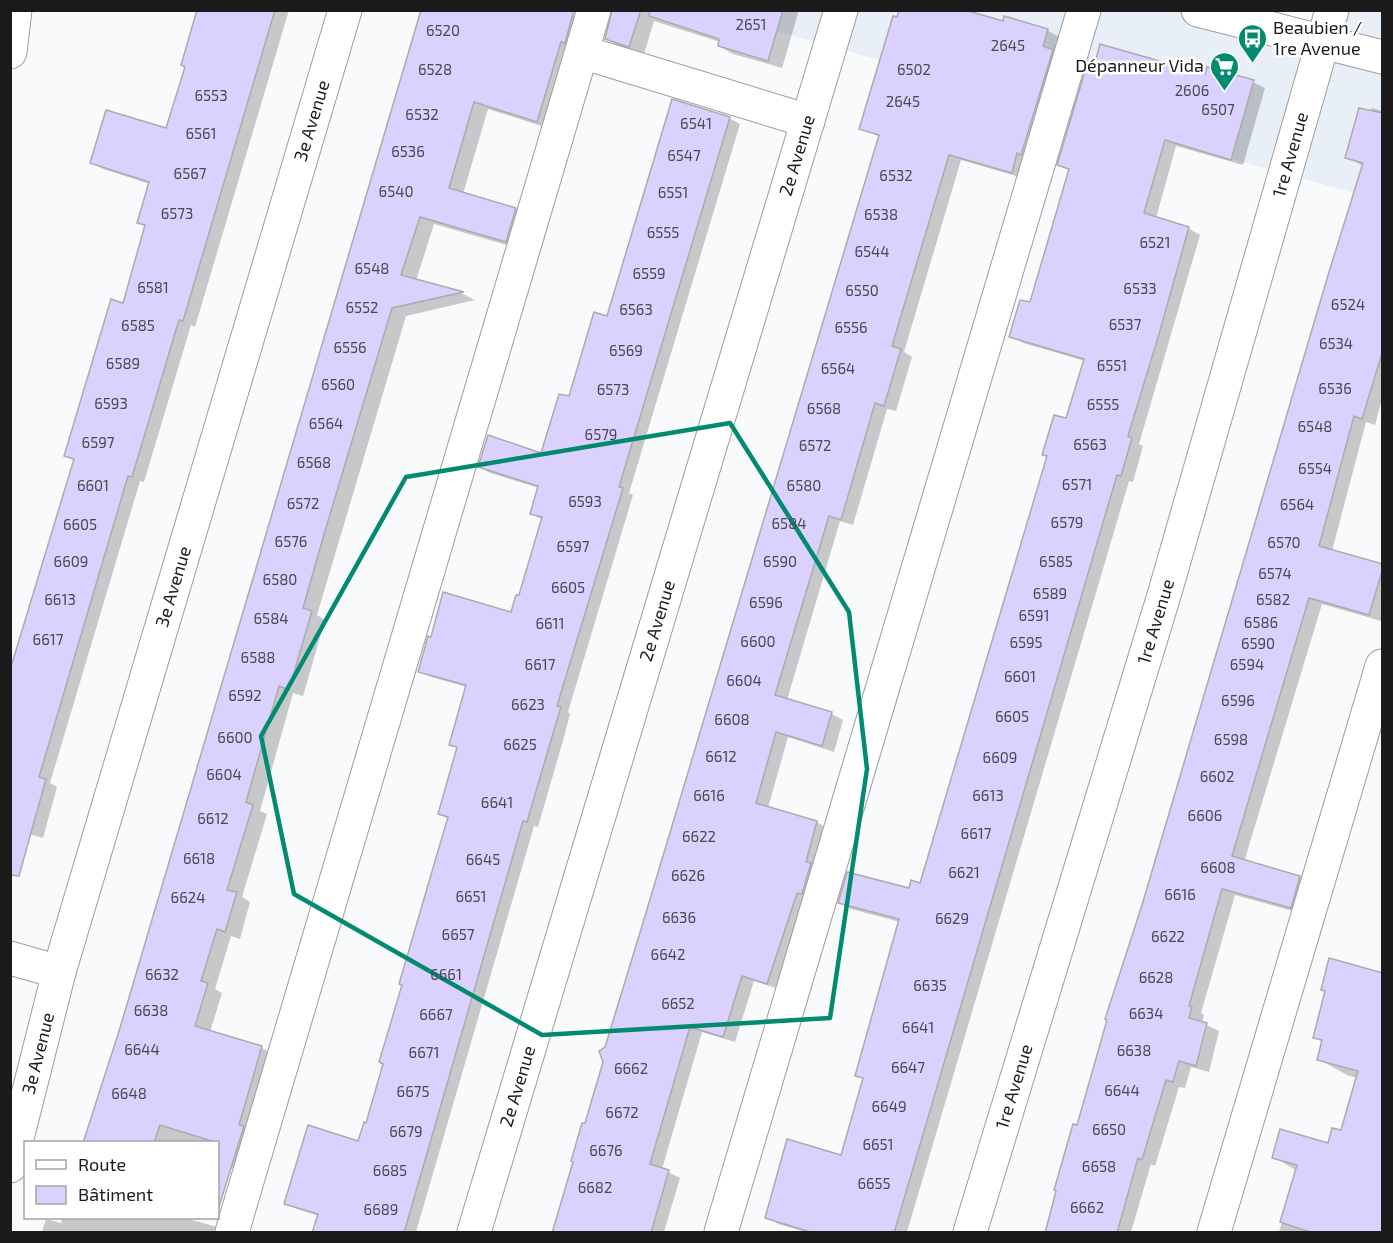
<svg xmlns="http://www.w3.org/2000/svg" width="1393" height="1243" viewBox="0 0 1393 1243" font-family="'Exo 2',sans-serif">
  <rect width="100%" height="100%" fill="#f9fafc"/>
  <polygon fill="#e8eff6" points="704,11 1198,11 1323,42 1332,11 1382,11 1382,201"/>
  <g fill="#0003">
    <polygon points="199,10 289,10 195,327 191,325 144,482 140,481 50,783 57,787 43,838 10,829 75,461 66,455 124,305 146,226 139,222 150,184 103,169 92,163 167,130 186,67"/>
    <polygon points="423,10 559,10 573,15 587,23 551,129 488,109 463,194 515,209 529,217 520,249 434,224 416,281 463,294 475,300 406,316 317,615 325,620 303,696 293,693 260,811 267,814 242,897 250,902 240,939 231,936 215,989 222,993 210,1032 262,1048 276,1056 246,1172 218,1163 218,1142 86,1142"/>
    <polygon points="614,10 799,10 782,68 733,54 719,46 720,42 654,21 644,54 621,47 607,39"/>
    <polygon points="1004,23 1047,30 1059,37 1023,178 961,160 904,352 912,357 896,411 887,409 853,525 840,521 787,700 832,714 843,720 834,752 788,737 768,808 817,822 828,829 779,989 754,981 735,1042 702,1032 662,1169 680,1178 664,1232 553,1232 605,1062 606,1048 880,137 861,128"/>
    <polygon points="1206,76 1253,82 1265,88 1243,165 1176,146 1156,218 1188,228 1200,235 1139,444 1143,446 1133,482 1129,481 907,1232 806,1232 778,1224 767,1217 842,1157 864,1079 857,1075 900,922 851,909 840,903 910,889 921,885 1085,361 1023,343 1011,336 1031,304 1070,171 1059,164"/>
    <polygon points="1372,108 1382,111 1382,399 1375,425 1366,422 1332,551 1382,566 1382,617 1381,621 1322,604 1244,862 1300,877 1312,885 1303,914 1235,895 1201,1013 1204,1015 1202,1023 1219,1031 1209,1072 1191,1067 1185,1088 1179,1087 1155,1166 1151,1164 1131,1232 1045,1232 1074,1126 1078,1126 1363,166 1347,157"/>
    <polygon points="729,118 740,124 629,493 633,495 568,712 570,714 564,737 538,827 534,826 416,1232 314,1232 319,1216 297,1209 286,1203 360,1143 367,1125 449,819 440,814 458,748 451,744 467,687 431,677 420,671 512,614 520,597 542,520 532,513 539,488 490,473 480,467 542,455 608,317"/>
    <polygon points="1382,975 1382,1232 1279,1232 1297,1171 1274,1157 1329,1145 1342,1132 1357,1078 1347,1075 1318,1059 1323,1042 1315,1037"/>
    <polygon points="62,1218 185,1218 214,1226 224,1232 42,1232 46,1219 61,1223"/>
  </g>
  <g fill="#dbd1fe" stroke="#ababac" stroke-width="1.5">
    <polygon points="197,10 275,10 183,321 179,320 132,477 128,476 71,669 39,777 46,779 19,876 10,875 10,670 74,459 64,456 111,299 123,303 145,225 137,223 149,182 90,163 106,110 166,128 185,67 181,65"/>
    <polygon points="421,10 574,10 565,43 561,42 537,122 474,102 449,188 516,208 506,242 420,217 401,275 464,292 392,308 325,531 303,608 312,611 289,690 279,686 246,802 253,805 227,890 237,892 225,932 217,929 201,981 208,983 195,1026 262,1046 239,1125 244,1126 218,1210 218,1143 160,1125 154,1143 83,1143 120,1028"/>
    <polygon points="612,10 641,10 629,47 605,39"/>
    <polygon points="650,10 783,10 768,61 718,46 719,39 649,16"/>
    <polygon points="899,10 965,10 1003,21 1004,16 1048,29 1043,46 1053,50 1021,155 1017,153 1012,173 949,155 892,346 901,349 884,406 875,403 841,520 829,516 775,695 832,712 822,746 776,732 756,803 817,821 806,862 811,863 802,894 797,893 767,984 742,976 723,1037 690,1027 650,1164 669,1170 651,1233 552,1233 573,1162 571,1161 582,1123 585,1123 603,1062 599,1051 605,1047 642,926 879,135 859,129 893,16 897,17"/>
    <polygon points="1100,44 1205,74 1207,67 1254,80 1231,160 1165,140 1144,213 1189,227 1159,334 1128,436 1132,438 1121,476 1117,475 894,1233 813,1233 765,1218 787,1139 841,1155 863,1078 855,1076 899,919 838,903 847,872 909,888 911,880 920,883 1047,456 1042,455 1054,415 1066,418 1084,359 1009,337 1020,300 1030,302 1069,169 1057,165 1088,61 1095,63"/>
    <polygon points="672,99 730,117 619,487 623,488 557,706 561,707 554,730 527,822 523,821 404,1233 312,1233 318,1214 284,1204 308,1125 358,1141 364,1122 366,1123 383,1064 379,1062 402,985 399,984 448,817 438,814 457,747 449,745 466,685 418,672 428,636 431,637 443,592 511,612 516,595 519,595 542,517 530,514 538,486 478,467 488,435 541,453 559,394 569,396 594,312 607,316"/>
    <polygon points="1359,108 1383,113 1383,350 1362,419 1354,416 1319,546 1383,564 1383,568 1369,615 1309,598 1232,856 1300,876 1291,908 1222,889 1189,1006 1192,1007 1189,1018 1207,1023 1196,1066 1179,1061 1173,1082 1166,1080 1142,1160 1138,1158 1117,1233 1045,1233 1056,1191 1054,1190 1073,1124 1077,1125 1107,1020 1105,1019 1142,905 1329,272 1363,163 1345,158"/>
    <polygon points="1329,958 1383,973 1383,1233 1313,1233 1280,1222 1297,1165 1272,1158 1280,1129 1328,1143 1332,1128 1341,1130 1358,1071 1317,1060 1322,1040 1313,1038 1325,991 1321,990"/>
  </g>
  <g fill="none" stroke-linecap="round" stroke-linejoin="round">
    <defs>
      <g id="minor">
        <polyline points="1198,10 1382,57"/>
        <polyline points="10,52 15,10"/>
        <polyline points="582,52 808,121"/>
        <polyline points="10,958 59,972"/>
        <path id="s1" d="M 10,1166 L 59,972 L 345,10"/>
        <polyline points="232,1232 594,10"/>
        <path id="s2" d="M 474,1232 L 841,10"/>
        <polyline points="721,1232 1084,10"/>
        <path id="s3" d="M 970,1232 L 1165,592 L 1332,10"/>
        <polyline points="1214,1232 1382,666"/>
      </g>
    </defs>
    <use href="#minor" stroke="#9c9d9e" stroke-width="35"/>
    <use href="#minor" stroke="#fff" stroke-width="33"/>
  </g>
  <path fill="none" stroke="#038a70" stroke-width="4.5" stroke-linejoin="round" d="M 730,423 L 849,612 L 867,769 L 830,1018 L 542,1035 L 294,894 L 261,736 L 406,477 Z"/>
  <defs>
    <symbol id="bus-pin" viewBox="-11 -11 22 30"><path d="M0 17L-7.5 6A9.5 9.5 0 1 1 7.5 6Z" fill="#038a70" stroke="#fff"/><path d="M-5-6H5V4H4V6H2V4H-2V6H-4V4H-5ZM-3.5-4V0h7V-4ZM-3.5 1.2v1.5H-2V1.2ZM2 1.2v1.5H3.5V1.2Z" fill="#fff"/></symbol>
    <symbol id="supermarket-pin" viewBox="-11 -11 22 30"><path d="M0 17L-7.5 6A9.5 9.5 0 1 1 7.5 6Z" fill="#038a70" stroke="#fff"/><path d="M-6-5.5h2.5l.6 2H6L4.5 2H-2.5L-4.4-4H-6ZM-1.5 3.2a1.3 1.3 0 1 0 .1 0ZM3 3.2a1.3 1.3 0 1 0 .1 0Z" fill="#fff"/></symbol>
  </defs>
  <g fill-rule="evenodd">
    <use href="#bus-pin" x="1236" y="22" width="33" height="45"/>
    <use href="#supermarket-pin" x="1208" y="50" width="33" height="45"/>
  </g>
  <g text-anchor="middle" stroke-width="5" stroke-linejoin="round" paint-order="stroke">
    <g font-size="15" fill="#4b4854">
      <text x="751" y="30">2651</text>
      <text x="443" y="36">6520</text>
      <text x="1008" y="51">2645</text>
      <text x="435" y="75">6528</text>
      <text x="914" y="75">6502</text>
      <text x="1192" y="96">2606</text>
      <text x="211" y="101">6553</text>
      <text x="903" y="107">2645</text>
      <text x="1218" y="115">6507</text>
      <text x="422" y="120">6532</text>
      <text x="696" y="129">6541</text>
      <text x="201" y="139">6561</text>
      <text x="408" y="157">6536</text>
      <text x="684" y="161">6547</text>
      <text x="190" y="179">6567</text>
      <text x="896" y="181">6532</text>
      <text x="396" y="197">6540</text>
      <text x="673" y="198">6551</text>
      <text x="177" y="219">6573</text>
      <text x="881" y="220">6538</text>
      <text x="663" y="238">6555</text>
      <text x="1155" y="248">6521</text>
      <text x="872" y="257">6544</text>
      <text x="372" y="274">6548</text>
      <text x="649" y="279">6559</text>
      <text x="153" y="293">6581</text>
      <text x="1140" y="294">6533</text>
      <text x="862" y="296">6550</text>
      <text x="1348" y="310">6524</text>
      <text x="362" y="313">6552</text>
      <text x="636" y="315">6563</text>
      <text x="1125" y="330">6537</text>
      <text x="138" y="331">6585</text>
      <text x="851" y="333">6556</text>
      <text x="1336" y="349">6534</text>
      <text x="350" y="353">6556</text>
      <text x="626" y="356">6569</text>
      <text x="123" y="369">6589</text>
      <text x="1112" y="371">6551</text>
      <text x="838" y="374">6564</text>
      <text x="338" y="390">6560</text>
      <text x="1335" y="394">6536</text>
      <text x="613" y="395">6573</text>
      <text x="111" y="409">6593</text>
      <text x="1103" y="410">6555</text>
      <text x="824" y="414">6568</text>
      <text x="326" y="429">6564</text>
      <text x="1315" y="432">6548</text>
      <text x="601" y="440">6579</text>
      <text x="98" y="448">6597</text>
      <text x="1090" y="450">6563</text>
      <text x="815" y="451">6572</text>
      <text x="314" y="468">6568</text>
      <text x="1315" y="474">6554</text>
      <text x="1077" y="490">6571</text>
      <text x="93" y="491">6601</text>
      <text x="804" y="491">6580</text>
      <text x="585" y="507">6593</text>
      <text x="303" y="509">6572</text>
      <text x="1297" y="510">6564</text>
      <text x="1067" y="528">6579</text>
      <text x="789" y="529">6584</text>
      <text x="80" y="530">6605</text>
      <text x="291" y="547">6576</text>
      <text x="1284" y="548">6570</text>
      <text x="573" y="552">6597</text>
      <text x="71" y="567">6609</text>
      <text x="780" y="567">6590</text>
      <text x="1056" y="567">6585</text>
      <text x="1275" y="579">6574</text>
      <text x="280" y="585">6580</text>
      <text x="568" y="593">6605</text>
      <text x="1050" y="599">6589</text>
      <text x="60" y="605">6613</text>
      <text x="1273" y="605">6582</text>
      <text x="766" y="608">6596</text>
      <text x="1034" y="621">6591</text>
      <text x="271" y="624">6584</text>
      <text x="1261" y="628">6586</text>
      <text x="550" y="629">6611</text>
      <text x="48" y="645">6617</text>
      <text x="758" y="647">6600</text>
      <text x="1026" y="648">6595</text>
      <text x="1258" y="649">6590</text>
      <text x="258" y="663">6588</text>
      <text x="540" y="670">6617</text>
      <text x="1247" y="670">6594</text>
      <text x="1020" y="682">6601</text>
      <text x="744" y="686">6604</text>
      <text x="245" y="701">6592</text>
      <text x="1238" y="706">6596</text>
      <text x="528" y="710">6623</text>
      <text x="1012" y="722">6605</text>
      <text x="732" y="725">6608</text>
      <text x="235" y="743">6600</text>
      <text x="1231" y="745">6598</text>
      <text x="520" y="750">6625</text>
      <text x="721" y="762">6612</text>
      <text x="1000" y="763">6609</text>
      <text x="224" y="780">6604</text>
      <text x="1217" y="782">6602</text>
      <text x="709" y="801">6616</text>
      <text x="988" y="801">6613</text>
      <text x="497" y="808">6641</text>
      <text x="1205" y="821">6606</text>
      <text x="213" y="824">6612</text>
      <text x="976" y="839">6617</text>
      <text x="699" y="842">6622</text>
      <text x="199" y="864">6618</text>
      <text x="483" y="865">6645</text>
      <text x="1218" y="873">6608</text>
      <text x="964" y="878">6621</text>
      <text x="688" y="881">6626</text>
      <text x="1180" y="900">6616</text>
      <text x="471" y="902">6651</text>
      <text x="188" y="903">6624</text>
      <text x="679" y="923">6636</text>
      <text x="952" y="924">6629</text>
      <text x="458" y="940">6657</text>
      <text x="1168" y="942">6622</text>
      <text x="668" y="960">6642</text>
      <text x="162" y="980">6632</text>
      <text x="446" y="980">6661</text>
      <text x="1156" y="983">6628</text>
      <text x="930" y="991">6635</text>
      <text x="678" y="1009">6652</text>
      <text x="151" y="1016">6638</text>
      <text x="1146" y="1019">6634</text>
      <text x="436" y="1020">6667</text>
      <text x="918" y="1033">6641</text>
      <text x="142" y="1055">6644</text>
      <text x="1134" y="1056">6638</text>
      <text x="424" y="1058">6671</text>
      <text x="908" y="1073">6647</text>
      <text x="631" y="1074">6662</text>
      <text x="1122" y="1096">6644</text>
      <text x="413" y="1097">6675</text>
      <text x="129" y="1099">6648</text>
      <text x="889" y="1112">6649</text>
      <text x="622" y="1118">6672</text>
      <text x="1109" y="1135">6650</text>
      <text x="406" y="1137">6679</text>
      <text x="878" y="1150">6651</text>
      <text x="606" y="1156">6676</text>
      <text x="1099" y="1172">6658</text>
      <text x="390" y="1176">6685</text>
      <text x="874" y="1189">6655</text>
      <text x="595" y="1193">6682</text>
      <text x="1087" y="1213">6662</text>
      <text x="381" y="1215">6689</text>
    </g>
    <g font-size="18" fill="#1b1b1b" stroke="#fff" text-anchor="start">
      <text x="1273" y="34">Beaubien /<tspan x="1273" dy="21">1re Avenue</tspan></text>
      <text x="1204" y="72" text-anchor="end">Dépanneur Vida</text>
    </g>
    <g font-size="18" fill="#1b1b1b" stroke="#fff">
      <text dy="6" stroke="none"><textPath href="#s1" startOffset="1088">3e Avenue</textPath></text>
      <text dy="6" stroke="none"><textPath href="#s2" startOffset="1124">2e Avenue</textPath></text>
      <text dy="6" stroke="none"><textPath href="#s3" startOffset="1124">1re Avenue</textPath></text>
      <text dy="6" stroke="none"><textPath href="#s1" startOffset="602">3e Avenue</textPath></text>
      <text dy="6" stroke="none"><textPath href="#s2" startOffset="638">2e Avenue</textPath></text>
      <text dy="6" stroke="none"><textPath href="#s3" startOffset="638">1re Avenue</textPath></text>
      <text dy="6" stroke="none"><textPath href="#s1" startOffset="116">3e Avenue</textPath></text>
      <text dy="6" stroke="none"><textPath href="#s2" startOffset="152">2e Avenue</textPath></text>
      <text dy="6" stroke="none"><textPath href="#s3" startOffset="152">1re Avenue</textPath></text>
    </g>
  </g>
  <rect width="1393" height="1243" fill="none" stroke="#1b1b1b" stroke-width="24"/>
  <rect x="24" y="1141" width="195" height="78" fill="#ffffff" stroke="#a4a4a4" stroke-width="1.5"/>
  <rect x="36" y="1160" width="30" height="9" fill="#ffffff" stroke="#a4a4a4" stroke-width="1.5"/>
  <text x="78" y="1171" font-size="18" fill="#1b1b1b">Route</text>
  <rect x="36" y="1186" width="30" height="18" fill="#dbd1fe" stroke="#a4a4a4" stroke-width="1.5"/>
  <text x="78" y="1201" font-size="18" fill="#1b1b1b">Bâtiment</text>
</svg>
